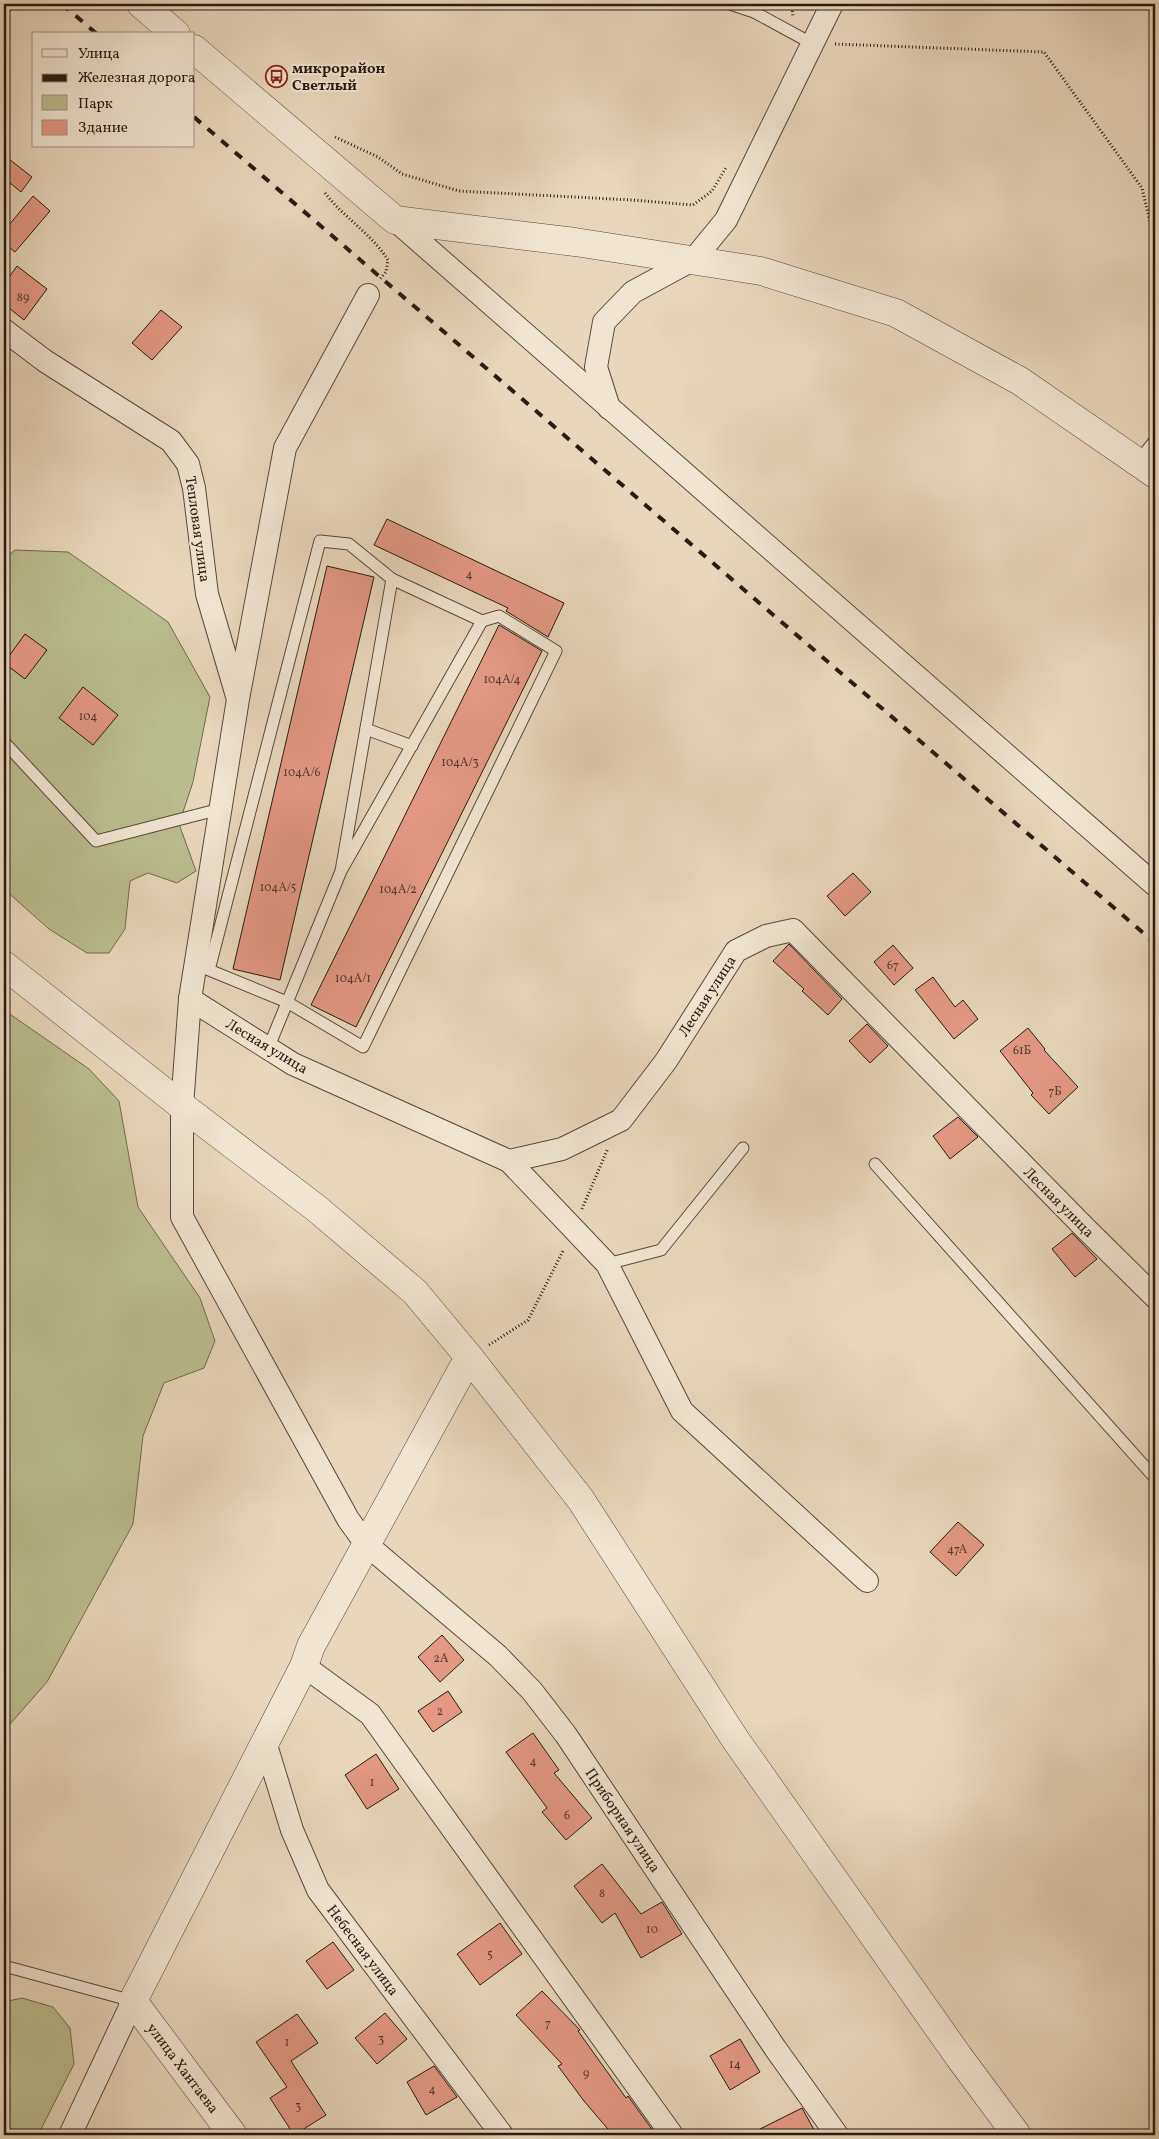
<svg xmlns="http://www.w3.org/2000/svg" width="1159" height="2139" viewBox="0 0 1159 2139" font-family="Vollkorn,serif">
  <rect width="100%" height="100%" fill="#e8d7ba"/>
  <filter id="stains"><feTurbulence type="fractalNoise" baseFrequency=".004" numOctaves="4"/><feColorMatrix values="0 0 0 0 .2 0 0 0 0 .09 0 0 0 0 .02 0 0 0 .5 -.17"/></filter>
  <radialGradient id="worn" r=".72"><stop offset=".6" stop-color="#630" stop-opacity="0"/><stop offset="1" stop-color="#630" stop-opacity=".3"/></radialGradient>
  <g fill="#babd8d" stroke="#706c50">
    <polygon points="15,550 68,552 168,622 210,697 193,782 179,824 196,871 177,883 148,873 130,881 125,929 109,953 87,953 49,929 4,889 4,559"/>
    <polygon points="4,1010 89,1069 119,1101 138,1207 200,1298 215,1341 204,1368 164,1383 143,1436 133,1524 47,1682 4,1731"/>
    <polygon points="22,1998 53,2007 70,2028 74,2064 38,2135 4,2135 4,2002"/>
  </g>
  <g fill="#e39882" stroke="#271b13">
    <polygon points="4,155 32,177 21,192 4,178"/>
    <polygon points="33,196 50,211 15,252 4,243 4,231"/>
    <polygon points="17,266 47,289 24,320 4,304 4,284"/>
    <polygon points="161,310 182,327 152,360 132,343"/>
    <polygon points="387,519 564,603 548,637 506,611 508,608 374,545"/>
    <polygon points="327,566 374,577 280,980 233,969"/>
    <polygon points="499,625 542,651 356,1027 311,1005"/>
    <polygon points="25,634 47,650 25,679 4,663"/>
    <polygon points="83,687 118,715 93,745 59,718"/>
    <polygon points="853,873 871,892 845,916 827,896"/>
    <polygon points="789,944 842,999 828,1015 802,991 804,989 773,961"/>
    <polygon points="893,945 913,968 894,985 874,962"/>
    <polygon points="933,977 955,1007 963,1000 978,1019 954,1039 915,990"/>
    <polygon points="867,1024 888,1046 870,1063 849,1041"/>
    <polygon points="1028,1028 1045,1049 1044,1050 1078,1087 1049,1114 1031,1095 1033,1093 1000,1051"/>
    <polygon points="958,1117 978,1137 950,1159 933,1136"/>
    <polygon points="1072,1233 1097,1259 1075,1277 1052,1249"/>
    <polygon points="958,1522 984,1545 956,1576 930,1552"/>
    <polygon points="442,1635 464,1660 440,1682 418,1657"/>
    <polygon points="448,1691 462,1712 433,1732 418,1711"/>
    <polygon points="533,1733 559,1770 554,1773 592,1818 566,1840 542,1812 547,1808 506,1752"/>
    <polygon points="376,1754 399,1789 367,1809 345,1775"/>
    <polygon points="602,1864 641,1914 662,1902 682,1934 641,1958 615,1913 602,1923 574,1886"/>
    <polygon points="500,1923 522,1954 480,1985 457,1954"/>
    <polygon points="333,1942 354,1970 327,1989 306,1961"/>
    <polygon points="542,1991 580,2030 578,2031 626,2098 628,2096 656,2135 613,2135 584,2101 558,2066 562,2064 516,2015"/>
    <polygon points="385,2013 407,2039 377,2064 355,2038"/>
    <polygon points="297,2014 318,2043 291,2061 326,2115 294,2135 270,2098 287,2087 256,2042"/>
    <polygon points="740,2039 760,2072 730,2090 710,2056"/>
    <polygon points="434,2066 457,2097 426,2115 407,2082"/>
    <polygon points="802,2108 817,2135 748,2135"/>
  </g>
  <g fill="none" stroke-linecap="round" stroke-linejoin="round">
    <defs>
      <g id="service">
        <polyline points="730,4 754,12 811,43"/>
        <polyline points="1138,462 1155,440"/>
        <polyline points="392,579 349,544 320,541 209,970 287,1002 363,1047 556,651 499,616 482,621"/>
        <polyline points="366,729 412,746"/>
        <polyline points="4,742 96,841 220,809"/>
        <polyline points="268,1049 341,871 482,621 392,579 341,871"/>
        <polyline points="875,1164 1155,1478"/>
        <polyline points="607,1264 661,1250 743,1148"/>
        <polyline points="4,1966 133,2001"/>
      </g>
      <g id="minor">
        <polyline points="395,220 1155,885"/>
        <polyline points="368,295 285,448 238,699 190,999 182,1106 182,1217 348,1519 366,1544 498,1656 532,1691 566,1735 775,2048 837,2135"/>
        <polyline points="4,330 45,361 171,441 188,464 194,488 207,594 237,696"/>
        <polyline points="609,408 596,367 604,322 633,292 694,259 726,220 832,4"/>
        <polyline points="190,999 293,1064 509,1161 562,1149 621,1120 666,1061 736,951 766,936 793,930 1084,1227 1155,1297"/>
        <polyline points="509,1161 607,1264 682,1411 867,1581"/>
        <polyline points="304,1666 370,1714 672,2135"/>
        <polyline points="265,1742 292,1830 318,1890 502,2135"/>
        <polyline points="70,2135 133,2001"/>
      </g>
      <g id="tertiary">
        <polyline points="141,4 176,34"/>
        <polyline points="194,49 395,220 575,242 761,271 896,313 1020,381 1155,474"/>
        <polyline points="4,965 182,1106 316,1208 415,1292 469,1357 581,1500 735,1739 959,2057 1017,2135"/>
        <polyline points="233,2135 133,2001 304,1666 311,1646 469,1357"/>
      </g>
    </defs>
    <use href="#service" stroke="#574a3d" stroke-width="13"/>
    <use href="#minor" stroke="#574a3d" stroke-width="24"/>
    <use href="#tertiary" stroke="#574a3d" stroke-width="29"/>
    <g stroke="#271b13" stroke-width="3" stroke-dasharray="1 2.5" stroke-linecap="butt">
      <polyline points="793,4 792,7 793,16"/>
      <polyline points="835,44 1044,52 1142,188 1155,244"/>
      <polyline points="335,137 378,157 402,174 459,191 632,200 693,205 712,191 727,166"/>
      <path d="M 325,193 C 344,218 371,233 388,260 L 386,272 L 379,280"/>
      <polyline points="582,1209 608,1148"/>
      <polyline points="489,1345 528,1320 564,1249"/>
    </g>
    <use href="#service" stroke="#f0e5d2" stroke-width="11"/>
    <use href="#minor" stroke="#f0e5d2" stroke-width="22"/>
    <use href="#tertiary" stroke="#f0e5d2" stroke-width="28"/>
    <g stroke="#271b13" stroke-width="4" stroke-dasharray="9 9" stroke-linecap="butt">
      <polyline points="62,4 97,34"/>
      <polyline points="194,117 1155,943"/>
    </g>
  </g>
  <defs>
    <symbol id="bus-ring" viewBox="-11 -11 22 22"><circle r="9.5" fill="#f0e5d2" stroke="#8f2418" stroke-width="1.5"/><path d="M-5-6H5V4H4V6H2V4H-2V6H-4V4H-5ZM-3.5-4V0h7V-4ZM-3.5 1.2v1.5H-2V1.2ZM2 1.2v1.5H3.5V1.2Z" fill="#8f2418"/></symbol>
  </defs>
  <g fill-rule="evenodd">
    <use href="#bus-ring" x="264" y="64" width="25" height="25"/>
  </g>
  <g text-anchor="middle" stroke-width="4.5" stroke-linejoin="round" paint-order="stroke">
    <g font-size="12" fill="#563a2f">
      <text x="23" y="301">89</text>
      <text x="469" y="578">4</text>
      <text x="502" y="683">104А/4</text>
      <text x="88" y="720">104</text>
      <text x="460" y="766">104А/3</text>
      <text x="302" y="776">104А/6</text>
      <text x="278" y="891">104А/5</text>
      <text x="398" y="893">104А/2</text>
      <text x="893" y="969">67</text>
      <text x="353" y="982">104А/1</text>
      <text x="1022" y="1054">61Б</text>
      <text x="1055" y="1095">7Б</text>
      <text x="957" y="1553">47А</text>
      <text x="441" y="1662">2А</text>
      <text x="440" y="1715">2</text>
      <text x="533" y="1765">4</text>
      <text x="372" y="1786">1</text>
      <text x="567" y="1819">6</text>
      <text x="602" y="1897">8</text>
      <text x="652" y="1933">10</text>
      <text x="490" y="1958">5</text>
      <text x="548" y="2027">7</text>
      <text x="381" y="2043">3</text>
      <text x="287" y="2046">1</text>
      <text x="735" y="2068">14</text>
      <text x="586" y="2077">9</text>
      <text x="432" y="2093">4</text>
      <text x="298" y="2110">3</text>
    </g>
    <g font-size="15" font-weight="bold" fill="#271b13" stroke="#f0e5d2" text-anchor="start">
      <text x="292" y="73">микрорайон<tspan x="292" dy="17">Светлый</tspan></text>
    </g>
    <g font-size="15" fill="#271b13" stroke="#f0e5d2">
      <text transform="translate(198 529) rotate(82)" y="5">Тепловая улица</text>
      <text transform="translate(707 996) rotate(-57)" y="5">Лесная улица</text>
      <text transform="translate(267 1046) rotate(31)" y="5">Лесная улица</text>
      <text transform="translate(1059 1202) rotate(45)" y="5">Лесная улица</text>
      <text transform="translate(623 1820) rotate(56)" y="5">Приборная улица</text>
      <text transform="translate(363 1950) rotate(53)" y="5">Небесная улица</text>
      <text transform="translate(183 2068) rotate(53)" y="5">улица Хантаева</text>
    </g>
  </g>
  <rect width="1159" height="2139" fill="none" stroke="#e8d7ba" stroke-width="20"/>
  <rect x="5" y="5" width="1149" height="2129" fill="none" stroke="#271b13" stroke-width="2.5"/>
  <rect x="10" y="10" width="1139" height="2119" fill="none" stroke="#271b13"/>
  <rect x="32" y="32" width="162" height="115" fill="#f0e5d2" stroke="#a09486"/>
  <rect x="42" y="49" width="25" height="8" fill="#f0e5d2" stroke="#a09486"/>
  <text x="78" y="58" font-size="15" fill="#271b13">Улица</text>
  <rect x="42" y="74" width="25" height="8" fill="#271b13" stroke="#a09486"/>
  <text x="78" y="82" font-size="15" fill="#271b13">Железная дорога</text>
  <rect x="42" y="95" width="25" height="15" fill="#babd8d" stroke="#a09486"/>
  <text x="78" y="108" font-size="15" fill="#271b13">Парк</text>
  <rect x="42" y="120" width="25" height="15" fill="#e39882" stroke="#a09486"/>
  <text x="78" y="132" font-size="15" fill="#271b13">Здание</text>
  <rect width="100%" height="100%" filter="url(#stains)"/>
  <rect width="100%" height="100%" fill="url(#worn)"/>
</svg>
